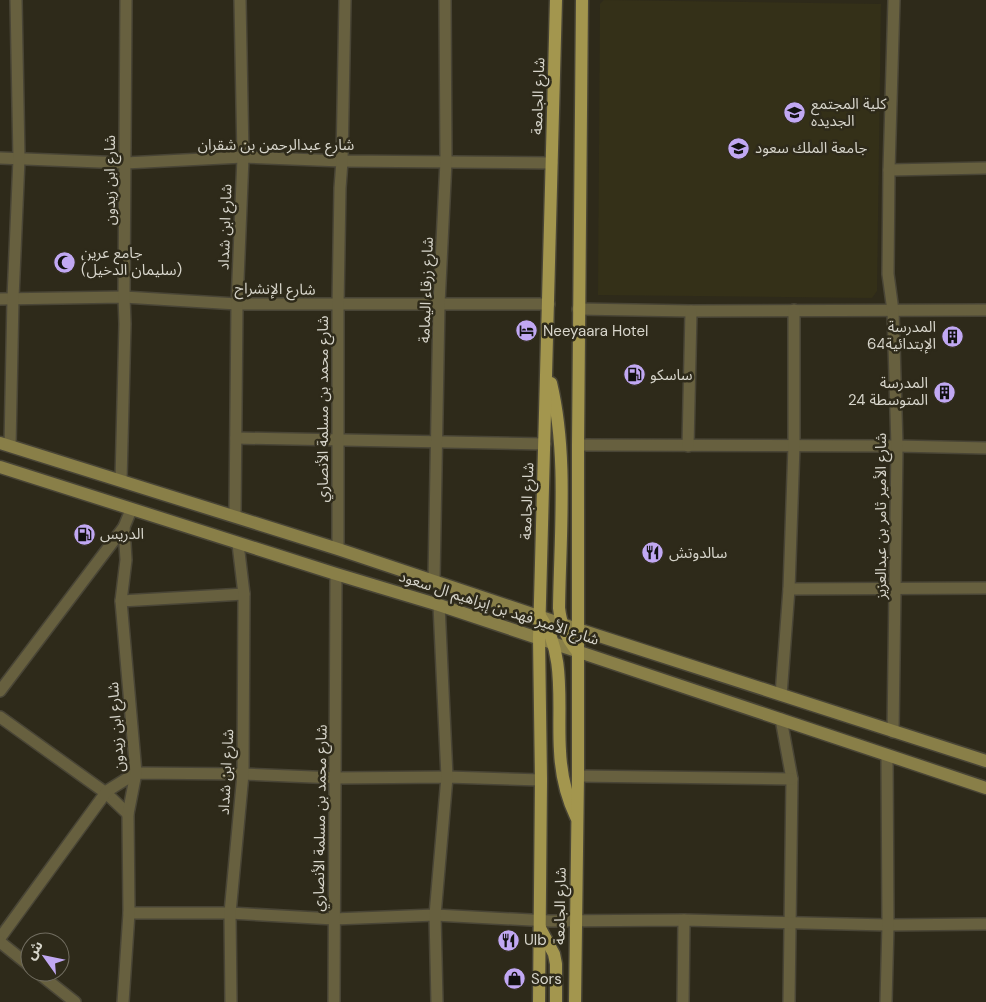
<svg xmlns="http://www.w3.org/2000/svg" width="986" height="1002" viewBox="0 0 986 1002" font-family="'DM Sans','Noto Sans Arabic',sans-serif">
  <rect width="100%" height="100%" fill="#2e2a1a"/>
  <polygon fill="#343018" points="604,0 881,4 877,291 872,298 598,295 600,4"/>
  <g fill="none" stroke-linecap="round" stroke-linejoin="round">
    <defs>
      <g id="minor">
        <polyline points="0,158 125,163 243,157 342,161 552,163"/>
        <polyline points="889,170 986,168"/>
        <polyline points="0,299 124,297 237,304 549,304"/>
        <polyline points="578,309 691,311 986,310"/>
        <polyline points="236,438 545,444"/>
        <polyline points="578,445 897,446 986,448"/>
        <polyline points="10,446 13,298 19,159 16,0"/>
        <polyline points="688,446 691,311"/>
        <polyline points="121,480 125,324 124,297 126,0"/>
        <polyline points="235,515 237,304 243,157 240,0"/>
        <polyline points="338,549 338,305 340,188 342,161 345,0"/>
        <polyline points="434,580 439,304 446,161 445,0"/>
        <polyline points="789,589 986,588"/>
        <polyline points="121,601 244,594"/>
        <polyline points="0,691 124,527"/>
        <polyline points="781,695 789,589 794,446 794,310"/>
        <polyline points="0,717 106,793 128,814"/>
        <polyline points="781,719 792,779 789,1002"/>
        <polyline points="893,732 897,446 893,311 888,274 889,170 894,0"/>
        <polyline points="578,776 792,779"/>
        <polyline points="129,913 230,913 334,919 435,915 550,921 684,920 888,925 986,924"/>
        <polyline points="0,938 107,791 136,773 243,774 336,778 447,777 541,780"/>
        <polyline points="0,942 30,966"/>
        <polyline points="37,972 75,1002"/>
        <polyline points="123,1002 129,913 128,814 136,773 121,601 126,560 124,527 131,510"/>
        <polyline points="231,1002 230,913 243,774 244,594 238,544"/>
        <polyline points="334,1002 336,574"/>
        <polyline points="437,1002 435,915 447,777 439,605"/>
        <polyline points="683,1002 684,920"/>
        <polyline points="886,1002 888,925 887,756"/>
      </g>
      <g id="secondary">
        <polyline points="0,443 338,549 562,624 986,761"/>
        <polyline points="0,467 336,574 439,605 986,788"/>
      </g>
      <g id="primary">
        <path d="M 551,383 C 568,454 560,535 559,608 C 561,625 566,637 577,651"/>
        <path d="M 540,616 C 567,654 557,707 560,751 C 561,774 566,796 576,817"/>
        <polyline points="540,928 554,954 556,964 556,1002"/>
        <polyline points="539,1002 541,780 539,638 556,0"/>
        <polyline points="575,1002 578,776 578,445 582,0"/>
      </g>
    </defs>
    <use href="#minor" stroke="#494536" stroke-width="14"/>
    <use href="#secondary" stroke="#494536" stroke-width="15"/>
    <use href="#primary" stroke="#494536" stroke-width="15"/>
    <use href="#minor" stroke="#67603f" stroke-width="11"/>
    <use href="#secondary" stroke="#897f48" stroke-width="12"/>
    <use href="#primary" stroke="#a3964e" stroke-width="12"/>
  </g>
  <defs>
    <symbol id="university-disc" viewBox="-11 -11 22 22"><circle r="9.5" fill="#c1a8f3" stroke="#2e2a1a"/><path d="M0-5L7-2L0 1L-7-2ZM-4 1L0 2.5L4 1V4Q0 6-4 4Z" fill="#111"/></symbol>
    <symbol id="mosque-disc" viewBox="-11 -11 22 22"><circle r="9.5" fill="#c1a8f3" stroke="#2e2a1a"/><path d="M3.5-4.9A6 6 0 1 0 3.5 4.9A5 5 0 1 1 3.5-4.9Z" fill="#111"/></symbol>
    <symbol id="hotel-disc" viewBox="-11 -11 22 22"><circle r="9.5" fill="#c1a8f3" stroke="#2e2a1a"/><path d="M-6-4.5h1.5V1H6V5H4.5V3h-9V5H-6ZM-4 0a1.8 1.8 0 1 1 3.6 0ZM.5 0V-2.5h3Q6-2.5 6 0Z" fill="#111"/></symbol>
    <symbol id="building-disc" viewBox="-11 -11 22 22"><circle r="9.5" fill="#c1a8f3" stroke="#2e2a1a"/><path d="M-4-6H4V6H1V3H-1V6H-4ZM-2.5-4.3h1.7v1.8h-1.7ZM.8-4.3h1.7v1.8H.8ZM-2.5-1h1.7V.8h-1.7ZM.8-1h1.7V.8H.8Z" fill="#111"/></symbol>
    <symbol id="fuel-disc" viewBox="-11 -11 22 22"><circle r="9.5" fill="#c1a8f3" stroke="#2e2a1a"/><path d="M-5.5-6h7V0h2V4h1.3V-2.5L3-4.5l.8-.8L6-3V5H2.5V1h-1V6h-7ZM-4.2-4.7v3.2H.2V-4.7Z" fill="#111"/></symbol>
    <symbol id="restaurant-disc" viewBox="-11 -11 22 22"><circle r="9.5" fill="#c1a8f3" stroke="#2e2a1a"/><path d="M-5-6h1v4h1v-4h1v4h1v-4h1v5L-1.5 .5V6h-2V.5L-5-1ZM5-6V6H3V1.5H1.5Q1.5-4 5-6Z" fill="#111"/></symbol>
    <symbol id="shop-disc" viewBox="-11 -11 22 22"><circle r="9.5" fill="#c1a8f3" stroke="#2e2a1a"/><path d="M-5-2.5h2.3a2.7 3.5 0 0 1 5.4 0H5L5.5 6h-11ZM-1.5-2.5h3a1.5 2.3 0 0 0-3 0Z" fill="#111"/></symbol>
  </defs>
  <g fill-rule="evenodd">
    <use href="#university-disc" x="782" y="100" width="25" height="25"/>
    <use href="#university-disc" x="726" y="136" width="25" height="25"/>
    <use href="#mosque-disc" x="52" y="250" width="25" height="25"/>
    <use href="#hotel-disc" x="514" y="318" width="25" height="25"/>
    <use href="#building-disc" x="940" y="324" width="25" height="25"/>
    <use href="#fuel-disc" x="622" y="362" width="25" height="25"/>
    <use href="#building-disc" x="932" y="380" width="25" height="25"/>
    <use href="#fuel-disc" x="72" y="522" width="25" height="25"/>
    <use href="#restaurant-disc" x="640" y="540" width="25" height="25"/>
    <use href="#restaurant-disc" x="496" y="928" width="25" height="25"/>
    <use href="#shop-disc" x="502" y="966" width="25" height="25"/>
  </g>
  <g text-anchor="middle" stroke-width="5" stroke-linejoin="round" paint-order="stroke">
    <g font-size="15" fill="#d7d5cb" stroke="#2e2a1a">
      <text transform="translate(538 96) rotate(-88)" y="5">شارع الجامعة</text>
      <text x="276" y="150">شارع عبدالرحمن بن شقران</text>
      <text transform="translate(110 180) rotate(-90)" y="5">شارع ابن زيدون</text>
      <text transform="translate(225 227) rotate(-88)" y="5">شارع ابن شداد</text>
      <text transform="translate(275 289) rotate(1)" y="5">شارع الإنشراح</text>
      <text transform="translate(426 290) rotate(-88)" y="5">شارع زرقاء اليمامة</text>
      <text transform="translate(323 409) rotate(-90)" y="5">شارع محمد بن مسلمة الأنصاري</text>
      <text transform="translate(527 501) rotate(-88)" y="5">شارع الجامعة</text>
      <text transform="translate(881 516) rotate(-90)" y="5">شارع الأمير ثامر بن عبدالعزيز</text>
      <text transform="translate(499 608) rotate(18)" y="5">شارع الأمير فهد بن إبراهيم ال سعود</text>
      <text transform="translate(116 727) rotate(-94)" y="5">شارع ابن زيدون</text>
      <text transform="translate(226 772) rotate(-87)" y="5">شارع ابن شداد</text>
      <text transform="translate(320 818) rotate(-89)" y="5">شارع محمد بن مسلمة الأنصاري</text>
      <text transform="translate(560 906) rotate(-89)" y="5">شارع الجامعة</text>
    </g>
    <g font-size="15" fill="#d7d5cb" stroke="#2e2a1a" text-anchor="start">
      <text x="811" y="109">كلية المجتمع<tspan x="811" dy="17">الجديده</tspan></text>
      <text x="755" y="153">جامعة الملك سعود</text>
      <text x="81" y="258">جامع عرين<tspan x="81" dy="17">(سليمان الدخيل)</tspan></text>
      <text x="936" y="332" text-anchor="end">المدرسة<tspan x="936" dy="17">الإبتدائية64</tspan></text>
      <text x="543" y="336">Neeyaara Hotel</text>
      <text x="650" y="380">ساسكو</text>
      <text x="928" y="388" text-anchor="end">المدرسة<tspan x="928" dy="17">المتوسطة 24</tspan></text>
      <text x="100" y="539">الدريس</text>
      <text x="669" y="558">سالدوتش</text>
      <text x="524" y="945">Ulb</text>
      <text x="531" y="984">Sors</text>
    </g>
  </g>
  <g transform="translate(45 957) rotate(303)"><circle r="24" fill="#2e2a1a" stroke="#726e61"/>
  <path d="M0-4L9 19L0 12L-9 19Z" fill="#c1a8f3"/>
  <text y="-8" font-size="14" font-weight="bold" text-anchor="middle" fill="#d7d5cb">ش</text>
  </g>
</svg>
